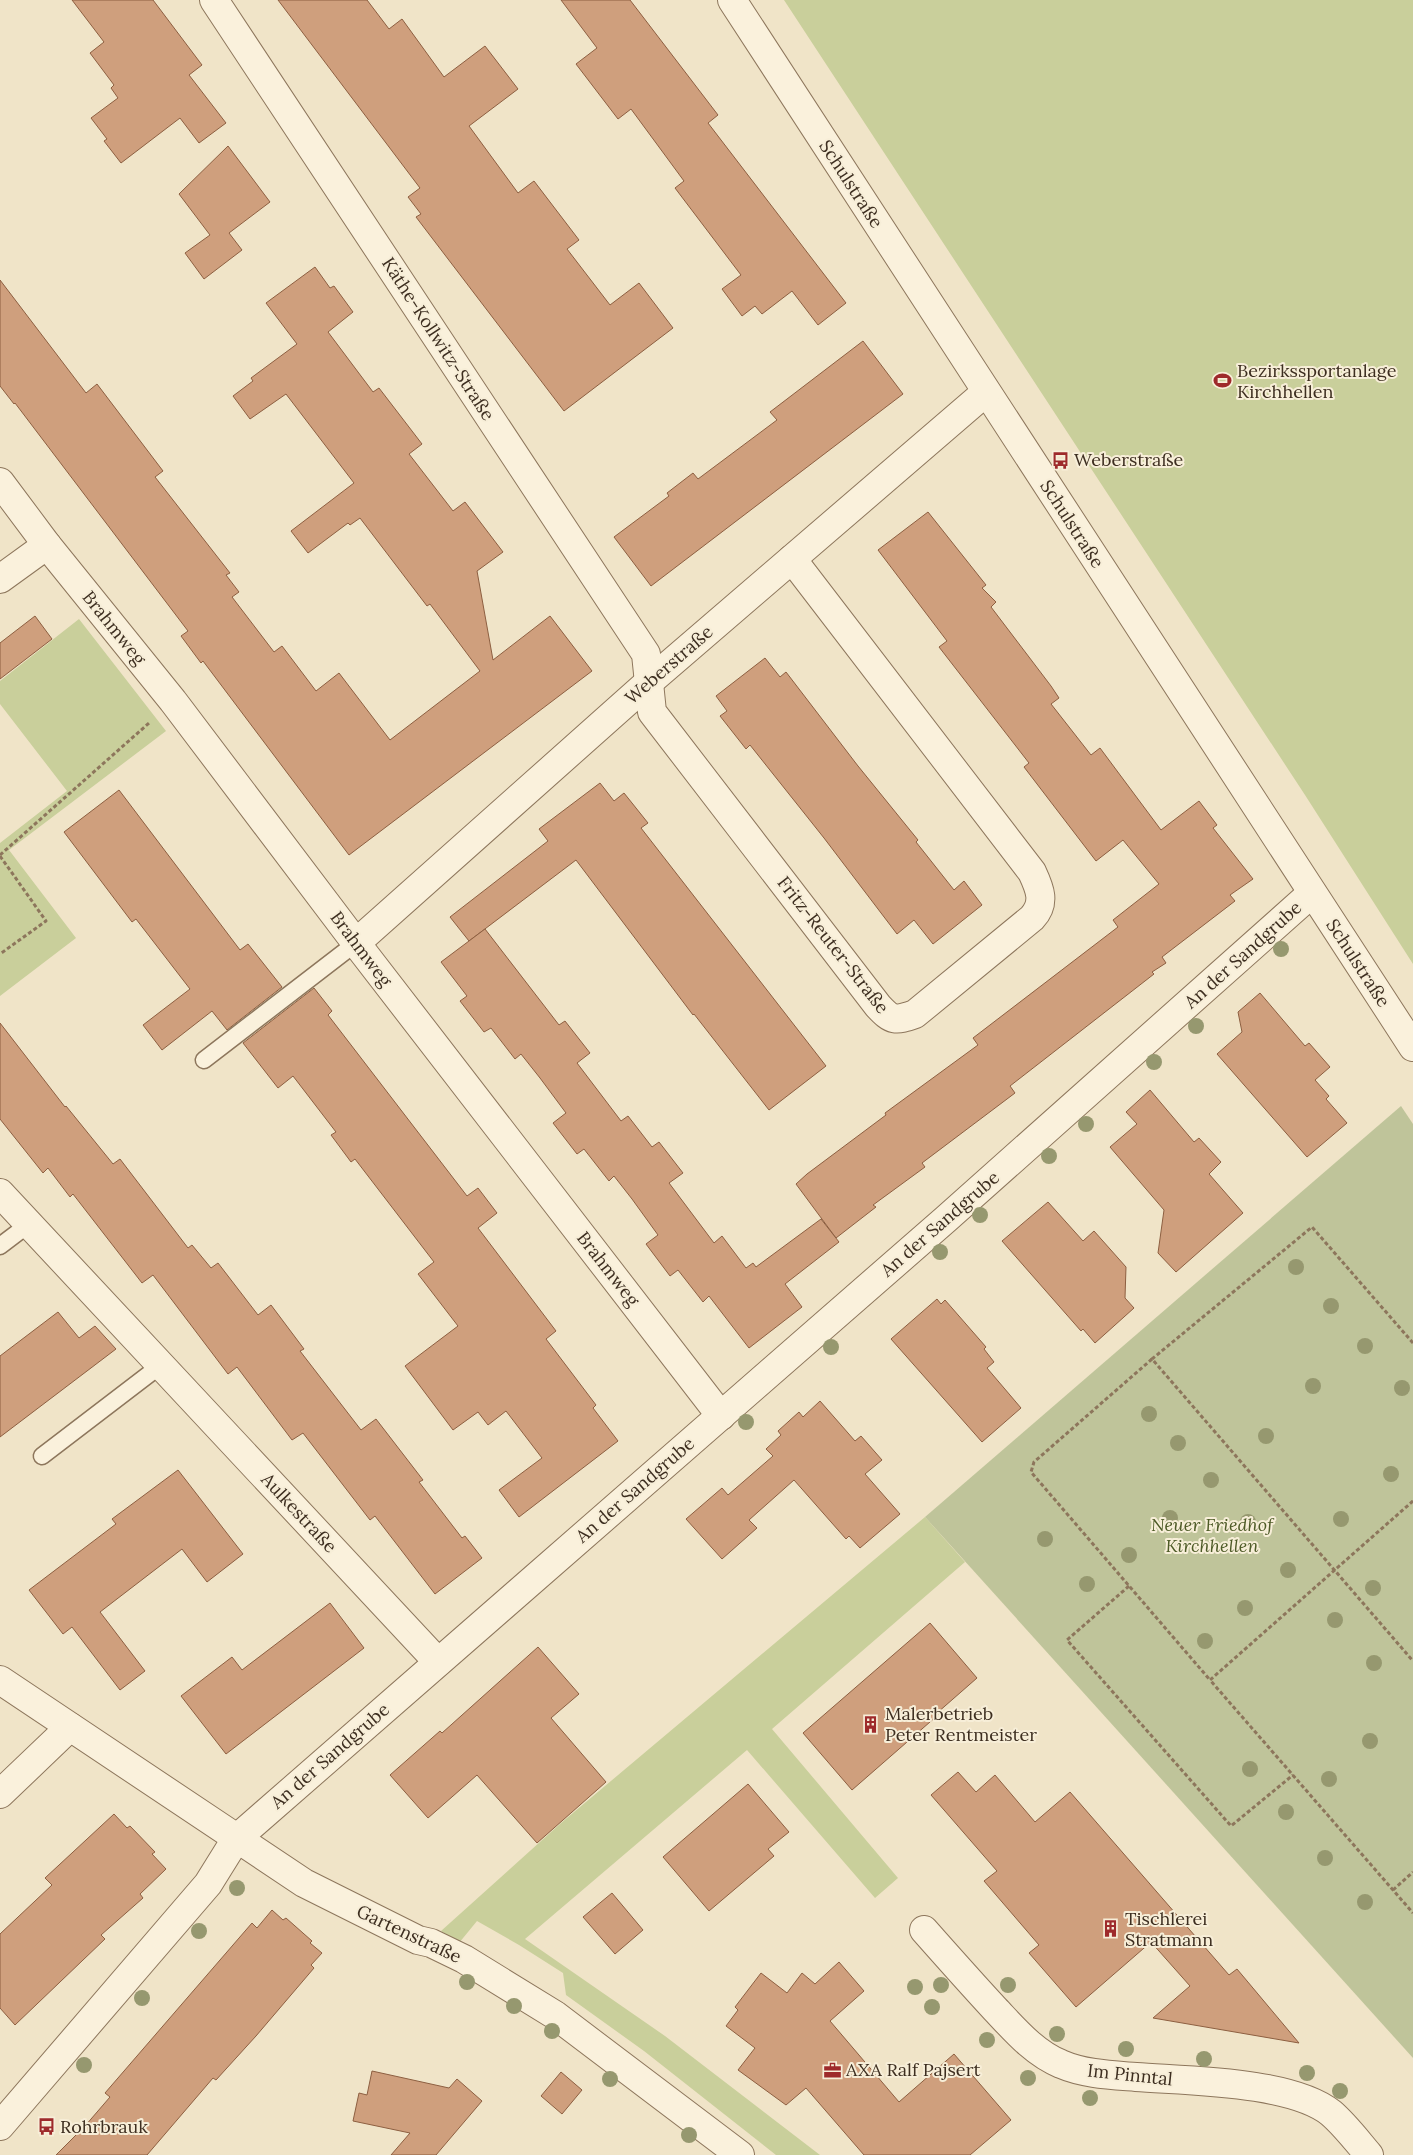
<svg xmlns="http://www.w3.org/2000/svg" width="1413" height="2155" viewBox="0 0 1413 2155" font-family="Lora,serif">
  <rect width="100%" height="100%" fill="#f0e4c8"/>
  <g fill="#c9cf9b">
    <polygon points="784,0 1413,0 1413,964 1305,795"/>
    <polygon points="79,619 166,731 9,850 76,938 0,996 0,843 67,791 0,704 0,681"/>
    <polygon points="925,1517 965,1562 772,1729 898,1878 875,1898 747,1750 525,1939 665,2036 820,2155 776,2155 644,2051 566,1995 563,1973 519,1945 477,1921 459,1943 441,1931 561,1823"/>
  </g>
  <polygon fill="#bfc49a" points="1401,1106 1413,1124 1413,2058 925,1517"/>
  <g fill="#cf9f7d" stroke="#8d5f41">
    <polygon points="72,0 153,0 202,65 189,75 226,123 199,143 180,118 121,163 104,141 107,139 91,118 118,98 111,88 114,85 90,53 104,42"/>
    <polygon points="278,0 367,0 389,29 402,19 444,77 485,46 518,89 469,126 518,193 534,181 579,240 567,249 610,305 639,283 673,328 564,411 416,217 421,214 408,197 420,188"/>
    <polygon points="561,0 630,0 718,115 708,123 846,303 818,325 792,291 762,314 755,306 742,316 722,289 741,275 675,188 684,181 631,109 618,119 576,64 597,48"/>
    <polygon points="228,146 270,202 229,233 242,250 204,279 185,253 210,235 179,194"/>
    <polygon points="315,267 330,288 334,286 353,312 328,332 373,392 379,388 422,444 409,454 453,511 465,502 503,552 477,571 493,660 550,616 592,671 349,855 203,661 201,663 181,636 188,631 15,403 14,404 0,386 0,280 86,393 97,384 163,471 155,477 230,573 226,575 239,592 232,597 274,652 282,646 316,691 339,673 390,740 480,671 430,604 427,606 360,518 350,525 348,523 308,553 291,531 354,483 286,394 250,419 233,396 253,381 251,378 297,344 266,303"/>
    <polygon points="863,341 903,394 651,586 614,537 669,496 667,493 693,473 698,479 777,420 770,412"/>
    <polygon points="928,512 986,585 982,588 996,602 991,607 1051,686 1059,698 1051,704 1091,755 1100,748 1161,830 1199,801 1217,825 1213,828 1253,879 1230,895 1235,901 1162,957 1166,963 1152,972 1154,974 1010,1086 1015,1093 922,1163 925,1167 873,1205 876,1207 836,1238 796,1184 807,1174 886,1115 885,1113 978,1045 973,1038 1118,927 1113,920 1159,884 1123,840 1096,861 1024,767 1029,763 939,647 947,641 878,550"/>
    <polygon points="35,616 52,639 0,679 0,643"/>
    <polygon points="765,658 780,677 786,672 858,766 918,840 916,842 954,890 964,881 982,905 933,944 914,920 897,934 824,838 750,745 746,749 720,716 727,711 716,696"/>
    <polygon points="600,783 614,801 624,793 648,823 641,828 826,1066 769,1110 694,1014 693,1015 576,860 469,941 450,917 548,841 539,829"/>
    <polygon points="119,790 240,950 248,944 282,987 227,1030 212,1011 162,1050 143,1025 190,989 136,919 132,922 64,832"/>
    <polygon points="485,929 559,1025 565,1021 590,1053 577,1063 621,1121 628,1116 652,1147 659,1142 683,1173 669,1183 714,1243 722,1236 746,1268 753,1263 756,1267 821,1219 839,1242 785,1284 802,1307 749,1348 709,1296 703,1302 678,1270 670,1276 646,1244 658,1235 632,1199 614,1176 609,1181 584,1149 577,1154 553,1123 566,1113 540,1078 521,1054 515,1059 491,1028 484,1032 460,1001 467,996 441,962"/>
    <polygon points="314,988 332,1011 328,1015 467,1196 478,1188 497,1213 478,1228 556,1331 546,1339 596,1405 593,1408 618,1441 519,1517 499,1490 542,1458 506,1411 488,1425 478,1412 453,1430 405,1366 458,1326 418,1274 434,1262 355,1159 351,1162 331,1135 336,1132 293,1076 278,1088 243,1043"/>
    <polygon points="1260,993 1305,1046 1309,1043 1330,1067 1315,1080 1329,1096 1326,1099 1347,1123 1307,1157 1217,1054 1242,1032 1238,1012"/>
    <polygon points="0,1023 65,1107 66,1106 113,1164 120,1159 188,1248 192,1245 211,1268 218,1263 258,1315 271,1305 304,1349 300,1351 361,1430 376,1419 423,1480 419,1482 462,1538 465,1536 482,1558 435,1594 375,1516 370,1520 303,1433 292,1440 237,1367 228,1374 153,1275 142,1283 73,1194 70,1197 48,1168 43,1173 0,1119"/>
    <polygon points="1150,1090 1194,1142 1199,1138 1221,1162 1209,1174 1243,1213 1176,1272 1158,1253 1164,1210 1110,1147 1137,1124 1126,1112"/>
    <polygon points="1048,1202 1083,1241 1094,1231 1126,1267 1125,1298 1134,1308 1095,1343 1083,1329 1081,1331 1002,1241"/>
    <polygon points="937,1299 941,1304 945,1300 986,1347 984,1349 994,1362 987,1368 1021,1408 982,1442 891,1339"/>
    <polygon points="58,1312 79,1338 95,1326 116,1349 0,1437 0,1356"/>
    <polygon points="820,1401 855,1441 861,1436 882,1460 865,1474 900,1514 860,1548 849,1536 846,1539 794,1480 749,1520 757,1528 722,1559 686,1519 722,1488 728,1495 773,1456 766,1449 781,1435 778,1431 799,1412 803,1417"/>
    <polygon points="178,1470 243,1554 207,1582 182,1549 100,1612 145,1671 120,1690 72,1627 63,1634 29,1590 116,1524 112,1519"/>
    <polygon points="330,1603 364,1648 226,1754 181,1696 232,1657 242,1670"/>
    <polygon points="930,1623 977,1678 937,1713 938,1715 852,1790 803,1733"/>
    <polygon points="538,1647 579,1694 551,1718 606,1782 537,1843 477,1775 428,1818 390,1775 440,1731 442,1733"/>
    <polygon points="958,1772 976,1792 995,1775 1035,1822 1070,1792 1229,1975 1237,1969 1299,2043 1153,2018 1190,1986 1151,1942 1076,2007 1029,1953 1039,1945 984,1881 997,1871 931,1795"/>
    <polygon points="748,1784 789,1832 768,1849 774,1856 709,1911 663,1857"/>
    <polygon points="114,1814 127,1828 130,1826 155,1852 152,1854 166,1869 140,1894 143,1898 101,1935 105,1939 15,2025 0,2008 0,1934 52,1885 45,1878"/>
    <polygon points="612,1893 643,1930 615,1954 583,1917"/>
    <polygon points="272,1910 283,1920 286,1918 312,1941 310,1943 322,1953 311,1965 314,1968 256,2036 216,2080 213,2078 147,2155 56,2155 85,2126 110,2097 105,2093 252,1923 257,1928"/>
    <polygon points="839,1962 864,1991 830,2021 899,2102 954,2054 1011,2120 970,2155 864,2155 806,2088 786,2105 738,2070 755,2048 726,2026 738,2010 735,2007 761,1973 787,1993 802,1973 815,1984"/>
    <polygon points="372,2071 449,2088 457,2079 482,2101 436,2155 391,2155 410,2133 353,2121 359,2093 367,2095"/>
    <polygon points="561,2072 582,2090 562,2114 541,2096"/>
  </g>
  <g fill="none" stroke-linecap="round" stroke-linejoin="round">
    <defs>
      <g id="lane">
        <polyline points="204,1060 356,943"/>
        <polyline points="0,1246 29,1224"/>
        <polyline points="42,1456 161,1365"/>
      </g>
      <g id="street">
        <path d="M 214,0 L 646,654 L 652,712 L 878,1006 C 892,1021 895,1021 915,1014 L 1032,918 C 1046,903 1040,889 1032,872 L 792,559"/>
        <polyline points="732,0 1413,1047"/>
        <polyline points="0,482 47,545 173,701 356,943 721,1416"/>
        <polyline points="0,579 47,545"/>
        <polyline points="356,943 649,682 986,392"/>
        <polyline points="0,1193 438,1662"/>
        <polyline points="0,1680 304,1883 418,1940 431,1943 464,1959 555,2015 740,2155"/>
        <polyline points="0,1794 70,1727"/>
        <path d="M 924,1930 C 947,1956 971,1983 995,2009 C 1014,2029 1034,2053 1061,2064 C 1084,2074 1111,2075 1136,2077 C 1188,2081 1291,2081 1331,2113 C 1345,2125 1357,2141 1369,2155"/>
        <polyline points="0,2126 208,1884 236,1839 946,1219 1312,893"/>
      </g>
    </defs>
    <use href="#lane" stroke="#8d765c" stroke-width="19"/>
    <use href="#street" stroke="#8d765c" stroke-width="30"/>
    <g stroke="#8d765c" stroke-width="3" stroke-dasharray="4 2.5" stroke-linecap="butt">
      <polyline points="0,855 149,723"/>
      <polyline points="0,856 46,921 0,954"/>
      <polyline points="1413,1343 1312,1227 1152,1359 1413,1661"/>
      <polyline points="1152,1359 1034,1462 1031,1472 1210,1680"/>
      <polyline points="1413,1501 1210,1680 1413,1913"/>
      <polyline points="1129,1586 1067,1640 1231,1826 1293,1775"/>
      <polyline points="1393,1890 1413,1872"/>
    </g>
    <use href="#lane" stroke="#faf1dc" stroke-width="16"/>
    <use href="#street" stroke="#faf1dc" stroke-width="28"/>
  </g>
  <g fill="#96986f">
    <circle cx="1281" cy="949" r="8"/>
    <circle cx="1196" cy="1026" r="8"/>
    <circle cx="1154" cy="1062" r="8"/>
    <circle cx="1086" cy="1124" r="8"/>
    <circle cx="1049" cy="1156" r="8"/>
    <circle cx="980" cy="1215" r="8"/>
    <circle cx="940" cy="1252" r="8"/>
    <circle cx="1296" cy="1267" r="8"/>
    <circle cx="1331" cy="1306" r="8"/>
    <circle cx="1365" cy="1346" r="8"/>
    <circle cx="831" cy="1347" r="8"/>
    <circle cx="1313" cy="1386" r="8"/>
    <circle cx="1402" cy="1388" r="8"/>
    <circle cx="1149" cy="1414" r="8"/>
    <circle cx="746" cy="1422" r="8"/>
    <circle cx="1266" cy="1436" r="8"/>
    <circle cx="1178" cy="1443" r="8"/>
    <circle cx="1391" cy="1474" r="8"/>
    <circle cx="1211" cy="1480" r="8"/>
    <circle cx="1170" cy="1518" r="8"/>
    <circle cx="1341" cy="1519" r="8"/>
    <circle cx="1248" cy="1522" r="8"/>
    <circle cx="1045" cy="1539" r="8"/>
    <circle cx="1129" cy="1555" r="8"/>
    <circle cx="1288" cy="1570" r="8"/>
    <circle cx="1087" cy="1584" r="8"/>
    <circle cx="1373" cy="1588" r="8"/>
    <circle cx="1245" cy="1608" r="8"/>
    <circle cx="1335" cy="1620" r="8"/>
    <circle cx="1205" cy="1641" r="8"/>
    <circle cx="1374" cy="1663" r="8"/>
    <circle cx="1370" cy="1741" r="8"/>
    <circle cx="1250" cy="1769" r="8"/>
    <circle cx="1329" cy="1779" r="8"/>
    <circle cx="1286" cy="1812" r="8"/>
    <circle cx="1325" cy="1858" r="8"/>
    <circle cx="237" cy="1888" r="8"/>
    <circle cx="1365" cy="1902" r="8"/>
    <circle cx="199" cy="1931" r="8"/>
    <circle cx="467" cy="1982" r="8"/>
    <circle cx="941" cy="1985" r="8"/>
    <circle cx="1008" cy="1985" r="8"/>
    <circle cx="915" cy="1987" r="8"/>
    <circle cx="142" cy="1998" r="8"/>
    <circle cx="514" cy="2006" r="8"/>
    <circle cx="932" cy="2007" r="8"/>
    <circle cx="552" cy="2031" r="8"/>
    <circle cx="1057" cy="2034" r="8"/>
    <circle cx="987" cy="2040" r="8"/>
    <circle cx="1126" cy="2049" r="8"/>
    <circle cx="1204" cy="2059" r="8"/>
    <circle cx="84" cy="2065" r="8"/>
    <circle cx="1307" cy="2073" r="8"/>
    <circle cx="1028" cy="2078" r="8"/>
    <circle cx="610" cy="2079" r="8"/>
    <circle cx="1340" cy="2091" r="8"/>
    <circle cx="1090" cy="2098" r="8"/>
    <circle cx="689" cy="2135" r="8"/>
  </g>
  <defs>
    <symbol id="stadium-bare" viewBox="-9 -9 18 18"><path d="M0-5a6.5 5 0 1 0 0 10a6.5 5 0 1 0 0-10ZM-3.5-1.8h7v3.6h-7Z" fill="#9e2a2b" stroke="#f7eed8" stroke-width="2.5" paint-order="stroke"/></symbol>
    <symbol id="bus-bare" viewBox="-9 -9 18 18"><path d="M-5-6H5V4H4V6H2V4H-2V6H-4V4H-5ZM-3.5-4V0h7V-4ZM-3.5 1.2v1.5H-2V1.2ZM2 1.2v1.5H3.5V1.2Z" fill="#9e2a2b" stroke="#f7eed8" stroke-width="2.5" paint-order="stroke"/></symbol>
    <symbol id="building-bare" viewBox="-9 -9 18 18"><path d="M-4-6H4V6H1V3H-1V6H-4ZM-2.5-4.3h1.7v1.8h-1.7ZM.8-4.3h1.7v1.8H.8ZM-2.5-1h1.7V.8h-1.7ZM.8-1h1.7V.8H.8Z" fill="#9e2a2b" stroke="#f7eed8" stroke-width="2.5" paint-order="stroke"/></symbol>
    <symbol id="office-bare" viewBox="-9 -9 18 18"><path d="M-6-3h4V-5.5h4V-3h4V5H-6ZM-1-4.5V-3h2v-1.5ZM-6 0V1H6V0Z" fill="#9e2a2b" stroke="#f7eed8" stroke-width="2.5" paint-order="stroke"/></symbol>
  </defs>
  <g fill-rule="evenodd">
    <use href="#stadium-bare" x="1210" y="368" width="25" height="25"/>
    <use href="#bus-bare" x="1048" y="448" width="25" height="25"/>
    <use href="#building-bare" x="858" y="1712" width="25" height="25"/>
    <use href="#building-bare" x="1098" y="1916" width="25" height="25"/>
    <use href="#office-bare" x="820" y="2058" width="25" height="25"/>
    <use href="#bus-bare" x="34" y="2114" width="25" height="25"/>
  </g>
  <g text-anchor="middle" stroke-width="4" stroke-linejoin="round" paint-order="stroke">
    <g font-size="18" fill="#3d2e20" stroke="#f7eed8">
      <text transform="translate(851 184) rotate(57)" y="6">Schulstraße</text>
      <text transform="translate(438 339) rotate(57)" y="6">Käthe-Kollwitz-Straße</text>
      <text transform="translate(1072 524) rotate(57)" y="6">Schulstraße</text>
      <text transform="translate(114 628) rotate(51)" y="6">Brahmweg</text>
      <text transform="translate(669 665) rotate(-41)" y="6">Weberstraße</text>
      <text transform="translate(833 945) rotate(52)" y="6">Fritz-Reuter-Straße</text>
      <text transform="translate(361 949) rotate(53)" y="6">Brahmweg</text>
      <text transform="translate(1243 955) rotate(-42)" y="6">An der Sandgrube</text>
      <text transform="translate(1358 963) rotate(57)" y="6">Schulstraße</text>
      <text transform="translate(940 1224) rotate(-41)" y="6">An der Sandgrube</text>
      <text transform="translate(608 1269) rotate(52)" y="6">Brahmweg</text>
      <text transform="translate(635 1490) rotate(-41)" y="6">An der Sandgrube</text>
      <text transform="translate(299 1513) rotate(47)" y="6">Aulkestraße</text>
      <text transform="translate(330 1756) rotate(-41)" y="6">An der Sandgrube</text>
      <text transform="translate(409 1934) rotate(25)" y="6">Gartenstraße</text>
      <text transform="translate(1130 2075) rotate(6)" y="6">Im Pinntal</text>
    </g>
    <g font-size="18" fill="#3d2e20" stroke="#f7eed8" text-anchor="start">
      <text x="1237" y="377">Bezirkssportanlage<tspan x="1237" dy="21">Kirchhellen</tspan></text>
      <text x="1074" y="466">Weberstraße</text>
      <text x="885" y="1720">Malerbetrieb<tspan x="885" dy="21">Peter Rentmeister</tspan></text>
      <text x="1125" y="1925">Tischlerei<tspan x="1125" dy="21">Stratmann</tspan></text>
      <text x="846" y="2076">AXA Ralf Pajsert</text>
      <text x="60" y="2133">Rohrbrauk</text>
    </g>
    <g font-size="18" font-style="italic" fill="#4d5a26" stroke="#f7eed8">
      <text x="1212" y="1531">Neuer Friedhof<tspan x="1212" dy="21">Kirchhellen</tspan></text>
    </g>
  </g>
</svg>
